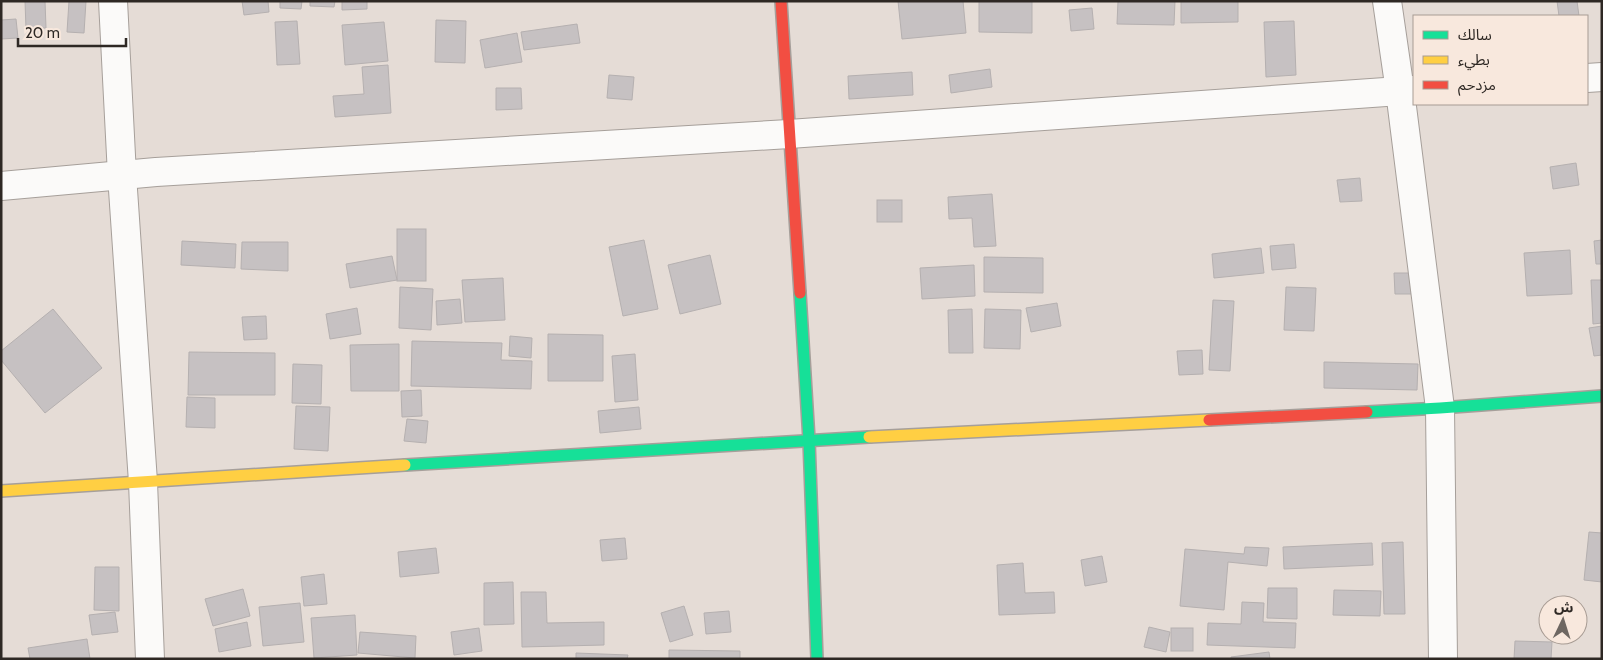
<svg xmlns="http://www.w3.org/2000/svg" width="1603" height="660" viewBox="0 0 1603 660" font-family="Cabin,'Noto Sans Arabic',sans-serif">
  <rect width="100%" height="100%" fill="#e5dcd6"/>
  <g fill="#c6c1c2" stroke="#b5b0b0">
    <polygon points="25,1 45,1 46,28 26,29"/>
    <polygon points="69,1 86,1 84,33 67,32"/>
    <polygon points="242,1 268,1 269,12 244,15"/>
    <polygon points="280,1 302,1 301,9 280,8"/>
    <polygon points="310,1 335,1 334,7 310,6"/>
    <polygon points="342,1 367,1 367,9 342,10"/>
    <polygon points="898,1 963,1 966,33 902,39"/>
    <polygon points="979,1 1032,1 1032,33 979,32"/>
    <polygon points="1118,1 1175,1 1174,25 1117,24"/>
    <polygon points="1181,1 1238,1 1238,22 1181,23"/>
    <polygon points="1557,1 1577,1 1579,16 1559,16"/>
    <polygon points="1092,8 1094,29 1071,31 1069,10"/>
    <polygon points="16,19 18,38 1,39 1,20"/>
    <polygon points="436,20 466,21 465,63 435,62"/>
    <polygon points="297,21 300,64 277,65 275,22"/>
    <polygon points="1294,21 1296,75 1266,77 1264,22"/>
    <polygon points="384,22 388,61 345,65 342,25"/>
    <polygon points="577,24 580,43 524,50 521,32"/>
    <polygon points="517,33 522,62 485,68 480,40"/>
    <polygon points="388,65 391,113 335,117 333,96 364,94 362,67"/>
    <polygon points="990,69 992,87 951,93 949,75"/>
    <polygon points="912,72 913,95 849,99 848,76"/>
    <polygon points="609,75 634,77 632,100 607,98"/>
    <polygon points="496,88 521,88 522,109 496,110"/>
    <polygon points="1576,163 1579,185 1553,189 1550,167"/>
    <polygon points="1360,178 1362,201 1340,202 1337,180"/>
    <polygon points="992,194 996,246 974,247 972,218 949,219 948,197"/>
    <rect x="877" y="200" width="25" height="22"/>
    <rect x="397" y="229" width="29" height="52"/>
    <polygon points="644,240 658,309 623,316 609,247"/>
    <polygon points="1602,240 1602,264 1596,264 1594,241"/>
    <polygon points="182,241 236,244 235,268 181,265"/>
    <polygon points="242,242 288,242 288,271 241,269"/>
    <polygon points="1294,244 1296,268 1272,270 1270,246"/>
    <polygon points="1261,248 1264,273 1214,278 1212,254"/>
    <polygon points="1570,250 1572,294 1527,296 1524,253"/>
    <polygon points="710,255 721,304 680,314 668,265"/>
    <polygon points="392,256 397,280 350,288 346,264"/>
    <polygon points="984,257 1043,258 1043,293 984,292"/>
    <polygon points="974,265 975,296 922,299 920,268"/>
    <polygon points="1394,273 1414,273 1415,294 1395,294"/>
    <polygon points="503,278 505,320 465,322 462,280"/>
    <polygon points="1591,280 1602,280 1602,323 1593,324"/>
    <polygon points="400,287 433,289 431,330 399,328"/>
    <polygon points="1286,287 1316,288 1314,331 1284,330"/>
    <polygon points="460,299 462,323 437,325 436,301"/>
    <polygon points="1213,300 1234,301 1230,371 1209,370"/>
    <polygon points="1057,303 1061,326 1031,332 1026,308"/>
    <polygon points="357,308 361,334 330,339 326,314"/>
    <polygon points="53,309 102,368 45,413 1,360 1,351"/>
    <polygon points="972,309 973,353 949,353 948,310"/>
    <polygon points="985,309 1021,310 1020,349 984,348"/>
    <polygon points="266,316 267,339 244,340 242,317"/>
    <polygon points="1602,326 1602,355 1594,356 1589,328"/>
    <polygon points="548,334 603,335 603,381 548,381"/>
    <polygon points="510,336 532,338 531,358 509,356"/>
    <polygon points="412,341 502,343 501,360 532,361 531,389 411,386"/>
    <polygon points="399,344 399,391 351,391 350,345"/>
    <polygon points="1202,350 1203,374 1179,375 1177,351"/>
    <polygon points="189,352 275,353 275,395 188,395"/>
    <polygon points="635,354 638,400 615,402 612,356"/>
    <polygon points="1324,362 1418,364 1417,390 1324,388"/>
    <polygon points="293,364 322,365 321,404 292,403"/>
    <polygon points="421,390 422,416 402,417 401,391"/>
    <polygon points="187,397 215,398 215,428 186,427"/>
    <polygon points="296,406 330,407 328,451 294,449"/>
    <polygon points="639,407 641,429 600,433 598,411"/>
    <polygon points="407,419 428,421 426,443 404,441"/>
    <polygon points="1589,532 1602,533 1602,582 1584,580"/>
    <polygon points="625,538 627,559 602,561 600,540"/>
    <polygon points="1403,542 1405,614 1384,614 1382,543"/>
    <polygon points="1372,543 1373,565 1284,569 1283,547"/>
    <polygon points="1245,547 1269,548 1267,566 1228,562 1224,610 1180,606 1185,549 1244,554"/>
    <polygon points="436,548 439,573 400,577 398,552"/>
    <polygon points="1102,556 1107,582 1085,586 1081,560"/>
    <polygon points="1023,563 1025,593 1054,592 1055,613 999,615 997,565"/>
    <polygon points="95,567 119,567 119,611 94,610"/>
    <polygon points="324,574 327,604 304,606 301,577"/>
    <polygon points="513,582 514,624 484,625 484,583"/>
    <polygon points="1268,588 1297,588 1297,619 1267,618"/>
    <polygon points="243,589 250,616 213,626 205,599"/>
    <polygon points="1334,590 1381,591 1380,616 1333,615"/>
    <polygon points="521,592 546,592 547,623 604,622 604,645 522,647"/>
    <polygon points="1242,602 1264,603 1263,622 1296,623 1295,648 1207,645 1208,623 1241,624"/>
    <polygon points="300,603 304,642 263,646 259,607"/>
    <polygon points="684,606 693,635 670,642 661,613"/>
    <polygon points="729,611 731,632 706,634 704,613"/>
    <polygon points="115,612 118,632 92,635 89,615"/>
    <polygon points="355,615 357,655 314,658 311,618"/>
    <polygon points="247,622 251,646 219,652 215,629"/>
    <polygon points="1149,627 1170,632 1166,652 1144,647"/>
    <polygon points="479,628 482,651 454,655 451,632"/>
    <rect x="1171" y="628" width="22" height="23"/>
    <polygon points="360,632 416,636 415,658 358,653"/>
    <polygon points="87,639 90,659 30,659 28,648"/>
    <polygon points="1515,641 1552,642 1551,659 1514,659"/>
    <polygon points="669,650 740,651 740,659 669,659"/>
    <polygon points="1269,652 1270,659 1231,659 1231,657"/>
    <polygon points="576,653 628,655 627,659 576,659"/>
  </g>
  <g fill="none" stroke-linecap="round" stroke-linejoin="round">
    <defs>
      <g id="street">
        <polyline points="113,1 122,175 143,482 150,659"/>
        <polyline points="1387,1 1400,91 1440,408 1443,659"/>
        <polyline points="1587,78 1602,77"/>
        <polyline points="1,186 156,172 789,134 1414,90"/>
      </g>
      <g id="fast">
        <polyline points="800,293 809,440 817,659"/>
        <polyline points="1367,412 1440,408 1602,396"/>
        <polyline points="405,465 869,437"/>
      </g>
      <g id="slow">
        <polyline points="869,437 1209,420"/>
        <polyline points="1,491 405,465"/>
      </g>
      <g id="jam">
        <polyline points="781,1 800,293"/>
        <polyline points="1209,420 1367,412"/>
      </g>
    </defs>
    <use href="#street" stroke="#a69f9a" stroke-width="30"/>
    <use href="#fast" stroke="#a69f9a" stroke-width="14"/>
    <use href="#slow" stroke="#a69f9a" stroke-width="14"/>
    <use href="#jam" stroke="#a69f9a" stroke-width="14"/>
    <use href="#street" stroke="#fbfaf9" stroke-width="28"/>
    <use href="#fast" stroke="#16e098" stroke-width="11"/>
    <use href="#slow" stroke="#ffcf43" stroke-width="11"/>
    <use href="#jam" stroke="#f24e42" stroke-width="11"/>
  </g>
  <rect width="1603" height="660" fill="none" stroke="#2e2824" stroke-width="5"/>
  <rect x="1413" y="15" width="175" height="90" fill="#f8e8dd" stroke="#a79b93"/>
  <rect x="1423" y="31" width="25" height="8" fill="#16e098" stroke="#a79b93"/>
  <text x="1458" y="40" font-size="15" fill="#2e2824">سالك</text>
  <rect x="1423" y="56" width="25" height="8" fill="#ffcf43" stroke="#a79b93"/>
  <text x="1458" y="65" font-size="15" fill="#2e2824">بطيء</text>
  <rect x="1423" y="81" width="25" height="8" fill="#f24e42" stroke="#a79b93"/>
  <text x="1458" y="90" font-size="15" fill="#2e2824">مزدحم</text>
  <g transform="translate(1563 620) rotate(4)"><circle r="24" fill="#f8e8dd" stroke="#a79b93"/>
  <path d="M0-4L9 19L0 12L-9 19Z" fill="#6e6762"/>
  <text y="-8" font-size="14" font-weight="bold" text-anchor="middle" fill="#2e2824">ش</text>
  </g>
  <path d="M18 38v8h108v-8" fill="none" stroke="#2e2824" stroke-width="2.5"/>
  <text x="25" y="38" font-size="15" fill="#2e2824" stroke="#f8e8dd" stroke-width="4" paint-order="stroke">20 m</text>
</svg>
